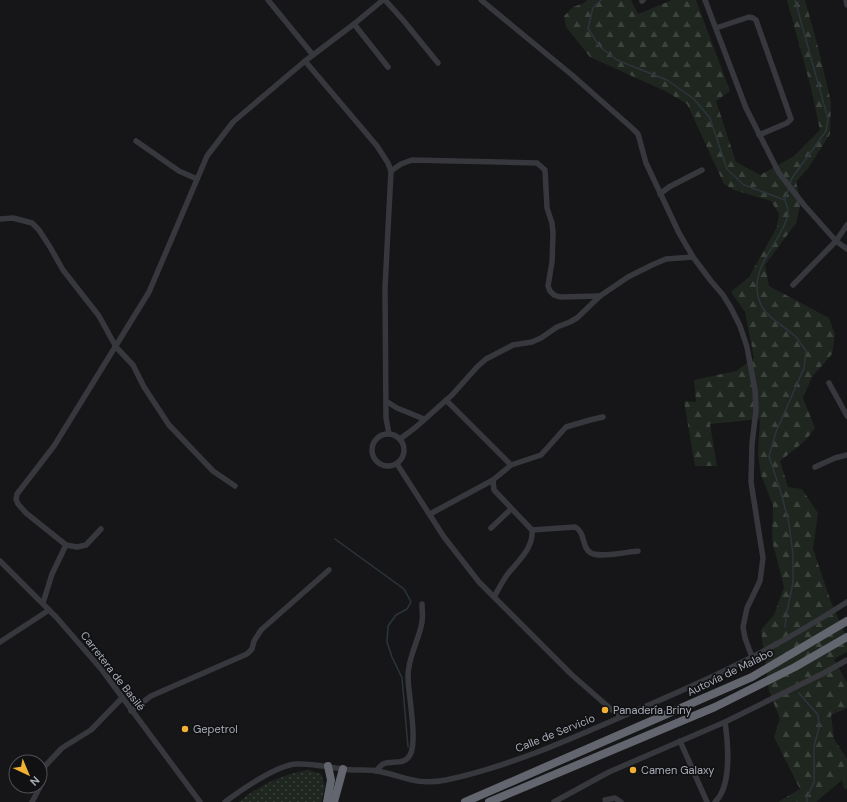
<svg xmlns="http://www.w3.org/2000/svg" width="847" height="802" viewBox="0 0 847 802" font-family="'DM Sans',sans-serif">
  <defs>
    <pattern id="grass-dots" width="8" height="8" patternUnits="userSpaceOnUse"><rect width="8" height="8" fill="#1e261f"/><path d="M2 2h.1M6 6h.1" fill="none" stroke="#3c433d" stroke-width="1.8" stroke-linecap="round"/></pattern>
    <pattern id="forest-firs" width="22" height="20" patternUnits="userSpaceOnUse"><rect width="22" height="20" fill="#1e261f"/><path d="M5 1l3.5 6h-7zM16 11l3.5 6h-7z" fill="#3c433d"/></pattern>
  </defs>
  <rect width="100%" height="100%" fill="#161618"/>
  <path fill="url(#grass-dots)" d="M 309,770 L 321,774 L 325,787 L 321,802 L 239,802 C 259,785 283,774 309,770 Z"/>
  <polygon fill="url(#forest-firs)" points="587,0 631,0 638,14 672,0 696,0 730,91 716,101 736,162 760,175 794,156 820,130 811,88 787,0 805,0 817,43 831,102 830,134 809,167 796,182 801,201 796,223 765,265 769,286 829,318 835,334 832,354 812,377 803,398 815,428 805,441 780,461 788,487 802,489 818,513 813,549 831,602 847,638 847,652 834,659 847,683 847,708 831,715 834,739 847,759 847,788 845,790 842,780 816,802 778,802 800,789 774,737 780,719 769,691 761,630 774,615 784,587 772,540 773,505 761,475 758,454 760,419 710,424 717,466 695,466 684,401 696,402 694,380 736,371 754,358 745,312 731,292 749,277 777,227 779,214 771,201 734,190 724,184 687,104 665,91 590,57 566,27 564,16 573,7 584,3"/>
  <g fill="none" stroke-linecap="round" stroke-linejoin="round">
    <g stroke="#2c353c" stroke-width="1.5">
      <path d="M 601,0 L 593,8 L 588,28 L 599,46 L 617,60 L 667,80 L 694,99 L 710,118 L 727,169 L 744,185 L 785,200 C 786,204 789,210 788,215 C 780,246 745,269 761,305 C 765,316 788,329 797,338 C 800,342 803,347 806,351 L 804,368 L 776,432 L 769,456 L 782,496 L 789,524 L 793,555 L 793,583 L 787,611 L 785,627"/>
      <polyline points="790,184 792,178 826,131 828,119 795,0"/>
      <polyline points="785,199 789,188"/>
      <polyline points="335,539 404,589 411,602 407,609 396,615 388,626 387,642 392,657 402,678 408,747"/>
      <polyline points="799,693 818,715 819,728 814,746 814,782 807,798 807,802"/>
    </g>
    <g stroke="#37383d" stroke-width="5.5">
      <polyline points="268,0 313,55"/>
      <polyline points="385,0 403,20 438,63"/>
      <polyline points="481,0 572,75 632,128 638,134 646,163 679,233 693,257 711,281 723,295 731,308 740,326 747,347 755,390 756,410 752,444 751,482 763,558 760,581 747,608 743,627 745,638 752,657"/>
      <polyline points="705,0 746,108 779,173 804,205 836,241 847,249"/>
      <polyline points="846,0 847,5"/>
      <polyline points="642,1 643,0"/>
      <polyline points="354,24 388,67"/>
      <polyline points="716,28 749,17 753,18 756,20 791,119 787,123 759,135"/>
      <polyline points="305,61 377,146 388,163 391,171 385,288 386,418 389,434"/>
      <polyline points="136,141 179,171 197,179"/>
      <polyline points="391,171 401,164 412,160 537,163 545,170 547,208 552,223 553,233 552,262 548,286 550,291 554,295 560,297 600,296"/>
      <polyline points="660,194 669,187 702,170"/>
      <polyline points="0,219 13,218 32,223 39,230 50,247 63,270 99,316 116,347 133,365 144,387 169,425 213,471 235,486"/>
      <polyline points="793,285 836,241 847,225"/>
      <polyline points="829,383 847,416"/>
      <polyline points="386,401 397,408 424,419"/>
      <circle cx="388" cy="450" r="16"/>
      <polyline points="400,439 416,427 452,395 477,367 486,359 513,345 532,342 541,338 557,327 570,322 577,318 600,296 628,277 652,265 666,259 693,257"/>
      <polyline points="397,464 444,537 479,582 572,675 612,710 622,716"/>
      <polyline points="511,465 541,455 566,427 590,420 603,417"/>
      <polyline points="815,467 835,458 847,455"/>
      <path d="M 493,480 L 494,490 L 532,530 C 534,548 517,562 507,575 C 502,582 498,590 494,597"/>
      <polyline points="430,514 493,480 511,465 446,400"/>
      <polyline points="491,528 511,509"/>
      <polyline points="101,529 86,545 77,547 66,545 26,513 18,504 16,499 17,494 54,446 149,292 207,156 233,122 305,61 354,24 383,0"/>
      <path d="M 532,530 L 575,527 C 586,532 581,548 591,553 C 600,558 627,552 638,551"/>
      <polyline points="0,561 57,618 102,670 200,802"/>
      <polyline points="43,603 52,574 66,545"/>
      <polyline points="0,642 49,610"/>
      <polyline points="131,711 151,696 247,654 252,649 254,641 261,630 329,570"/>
      <polyline points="680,741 707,802"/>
      <path d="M 376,771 C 378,769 380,766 383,764 C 392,760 404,766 410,755 C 418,741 408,694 408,676 C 408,657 419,640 422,622 C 423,616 422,610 422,604"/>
      <polyline points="605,800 615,798 621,802"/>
      <polyline points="32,802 42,783 45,766 62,748 91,730 122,698"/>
      <path d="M 225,802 C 241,790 277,765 296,764 C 312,763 327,767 343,769 C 354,771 366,769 377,771 C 405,776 415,786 446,780 C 507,767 564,742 621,717 C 658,701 696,685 732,667 C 771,648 810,626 847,602"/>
      <polyline points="554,802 609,772 725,722 824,673 847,660"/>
      <path d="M 715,802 C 732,786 728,743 725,722"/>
    </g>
    <g stroke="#63666e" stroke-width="8">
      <polyline points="327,802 331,780 328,766"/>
      <polyline points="334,802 343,769"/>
      <polyline points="465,802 752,677 847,621"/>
      <polyline points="489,802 715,707 795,667 847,637"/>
    </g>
  </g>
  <g fill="#f2b134" stroke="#111113" stroke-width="1.5">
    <circle cx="605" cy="710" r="4"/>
    <circle cx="185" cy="729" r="4"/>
    <circle cx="633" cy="770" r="4"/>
  </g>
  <g text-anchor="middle" stroke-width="3.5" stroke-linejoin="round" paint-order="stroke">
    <g font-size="11" fill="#a8adb8" stroke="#111113">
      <text transform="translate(113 671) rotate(52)" y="4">Carretera de Basilé</text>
      <text transform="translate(730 672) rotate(-26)" y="4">Autovía de Malabo</text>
      <text transform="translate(555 733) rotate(-22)" y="4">Calle de Servicio</text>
    </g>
    <g font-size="11" fill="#a8adb8" stroke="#111113" text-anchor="start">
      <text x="613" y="714">Panadería Briny</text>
      <text x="193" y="733">Gepetrol</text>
      <text x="641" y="774">Camen Galaxy</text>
    </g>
  </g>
  <g transform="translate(28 774) rotate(136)"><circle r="19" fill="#111113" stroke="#4d4f55"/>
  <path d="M0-3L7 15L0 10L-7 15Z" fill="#f2b134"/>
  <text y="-6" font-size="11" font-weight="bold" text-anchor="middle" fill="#a8adb8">N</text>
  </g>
</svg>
